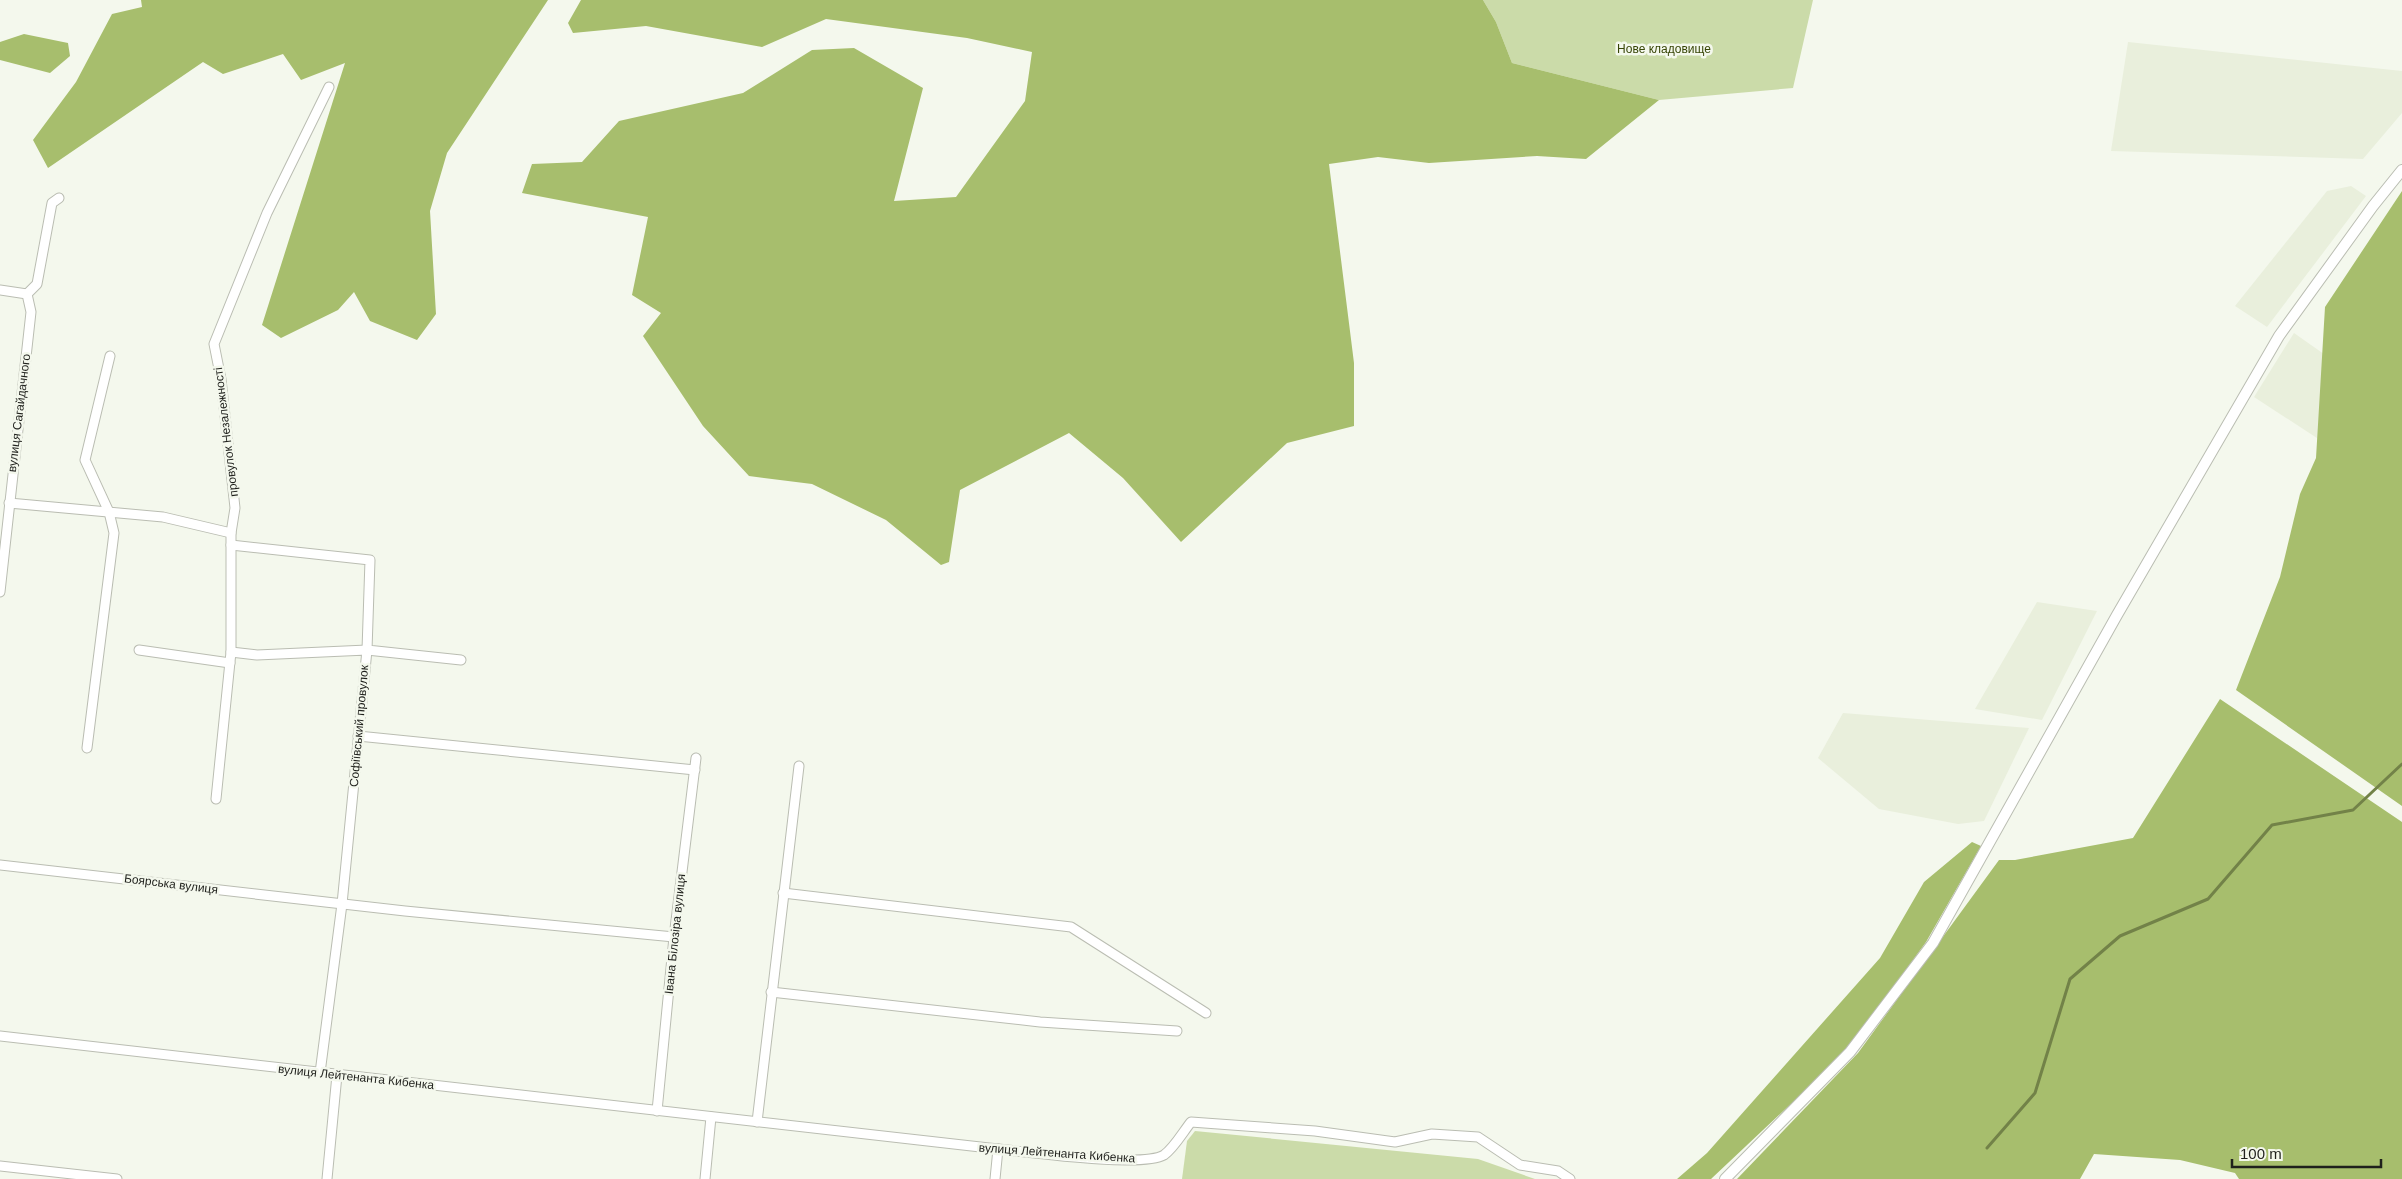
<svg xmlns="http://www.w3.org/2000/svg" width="2402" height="1179" viewBox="0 0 2402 1179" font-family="Arial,sans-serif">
  <rect width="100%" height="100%" fill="#f4f8ed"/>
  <g fill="#e9efdc">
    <polygon points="2128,42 2402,71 2402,113 2363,159 2111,151"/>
    <polygon points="2351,186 2366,196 2267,327 2235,306 2327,191"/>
    <polygon points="2294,333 2331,359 2323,442 2254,397"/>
    <polygon points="2037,602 2097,611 2042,720 1975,709"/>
    <polygon points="1843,713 2029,728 1984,821 1958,824 1879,809 1818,758"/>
  </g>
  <g fill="#cbdba9">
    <polygon points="1483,0 1813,0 1793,88 1659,100 1512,63 1496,22"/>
    <polygon points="1195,1131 1478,1159 1535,1179 1182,1179 1187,1141"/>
  </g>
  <g fill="#a7be6d">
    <polygon points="141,0 548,0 447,153 430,211 436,314 417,340 370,321 354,292 338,310 281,338 262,325 345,63 301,80 283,54 223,74 203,62 48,168 33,140 76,82 112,14 142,7"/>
    <polygon points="581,0 1483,0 1496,22 1512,63 1659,100 1586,159 1537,156 1429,163 1378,157 1329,164 1354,363 1354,426 1287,443 1181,542 1123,478 1069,433 960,490 949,562 941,565 886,520 812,484 749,476 703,426 643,336 661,313 632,295 648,217 522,193 532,164 582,162 619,121 743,93 812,50 854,48 923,88 894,201 956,197 1025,101 1032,52 967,38 826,19 762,47 646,26 573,33 568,23"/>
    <polygon points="24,34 68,43 70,56 50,73 0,60 0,42"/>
    <polygon points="2402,191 2402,806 2236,690 2280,577 2300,494 2316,458 2325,307"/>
    <polygon points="2220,699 2402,822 2402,1179 2239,1179 2235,1173 2180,1160 2094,1154 2080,1179 1737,1179 1858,1053 1999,860 2015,860 2133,838"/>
    <polygon points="1972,842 1981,846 1926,942 1848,1050 1711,1179 1677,1179 1707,1153 1880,958 1924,882"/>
  </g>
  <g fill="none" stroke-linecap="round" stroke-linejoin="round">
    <polyline stroke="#728248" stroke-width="3" points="1987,1148 2035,1093 2070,979 2120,936 2208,899 2272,825 2353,810 2402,764"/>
    <defs>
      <g id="minor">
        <polyline points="0,290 27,294"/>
        <polyline points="27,294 37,284 52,203 59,198"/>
        <polyline points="9,503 163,517 231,533"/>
        <polyline points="231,545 370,560 367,650 461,660"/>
        <polyline points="0,592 31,312 27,294"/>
        <polyline points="139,650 230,663"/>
        <polyline points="231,652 257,655 367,650 342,904 320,1073"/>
        <polyline points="358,736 695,770"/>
        <polyline points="87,748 114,533 109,512 85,460 110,356"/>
        <polyline points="216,799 231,652 231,533 235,508 221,379 214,344 267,213 329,87"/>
        <polyline points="0,865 405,911 674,937"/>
        <polyline points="783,893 1071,927 1206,1013"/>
        <polyline points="771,992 1040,1022 1177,1031"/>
        <path d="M 0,1036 L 998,1149 C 1028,1152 1142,1168 1164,1155 C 1174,1148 1183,1132 1191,1122 L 1315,1131 L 1395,1142 L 1432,1134 L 1478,1137 L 1520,1165 L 1558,1171 L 1570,1179"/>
        <polyline points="657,1111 674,937 696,758"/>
        <polyline points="757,1122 799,766"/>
        <polyline points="0,1166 117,1179"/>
        <polyline points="327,1179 337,1075"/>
        <polyline points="705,1179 711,1117"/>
        <polyline points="995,1179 998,1149"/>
      </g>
      <polyline id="tertiary" points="1725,1179 1850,1052 1933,943 2117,615 2279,336 2373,206 2402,170"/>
    </defs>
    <use href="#minor" stroke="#babdb2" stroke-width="11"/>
    <use href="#tertiary" stroke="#babdb2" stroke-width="12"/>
    <use href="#minor" stroke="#fff" stroke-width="9"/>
    <use href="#tertiary" stroke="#fff" stroke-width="10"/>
  </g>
  <g text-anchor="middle" stroke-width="5" stroke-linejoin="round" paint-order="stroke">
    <g font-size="12" fill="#374506" stroke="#f4f8ed">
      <text x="1664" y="53">Нове кладовище</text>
    </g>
    <g font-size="12" fill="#1f201c" stroke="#f4f8ed">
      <text transform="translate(19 413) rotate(-83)" y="4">вулиця Сагайдачного</text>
      <text transform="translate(226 432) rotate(-97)" y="4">провулок Незалежності</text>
      <text transform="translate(359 726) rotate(-85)" y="4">Софіївський провулок</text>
      <text transform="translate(171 884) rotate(7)" y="4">Боярська вулиця</text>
      <text transform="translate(675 934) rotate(-84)" y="4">Івана Білозіра вулиця</text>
      <text transform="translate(356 1077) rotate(6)" y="4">вулиця Лейтенанта Кибенка</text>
      <text transform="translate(1057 1153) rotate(4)" y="4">вулиця Лейтенанта Кибенка</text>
    </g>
  </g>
  <path d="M2232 1159v8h149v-8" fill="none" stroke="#1f201c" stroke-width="2.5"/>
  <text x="2240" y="1159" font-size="15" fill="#1f201c" stroke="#f4f8ed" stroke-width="4" paint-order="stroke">100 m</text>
</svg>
